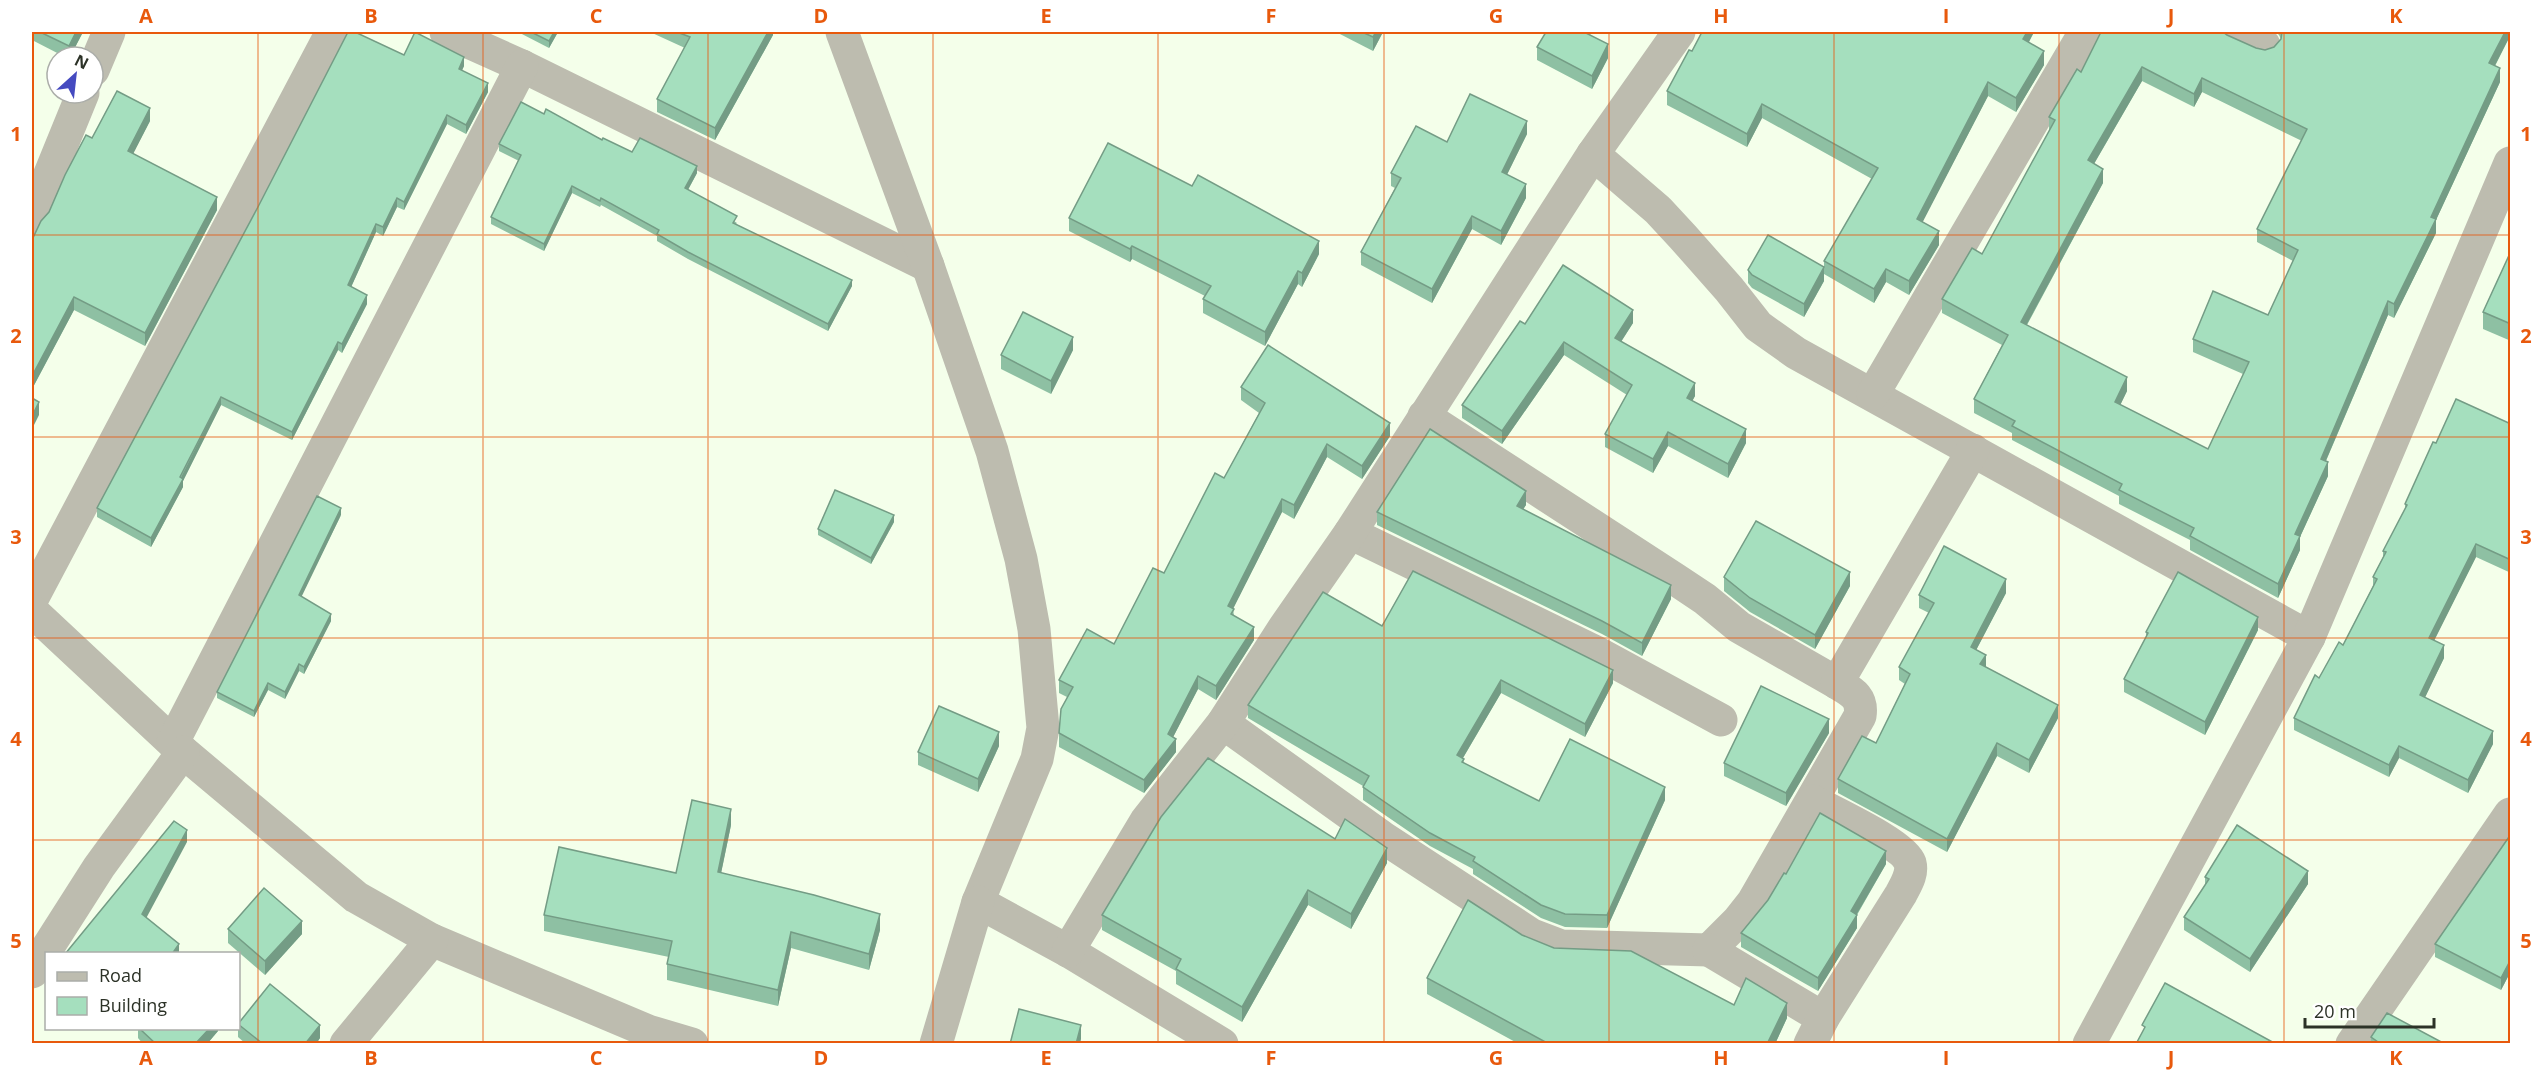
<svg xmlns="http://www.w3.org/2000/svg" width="2542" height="1075" viewBox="0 0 2542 1075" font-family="'Open Sans',sans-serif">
  <rect width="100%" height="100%" fill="#f4ffea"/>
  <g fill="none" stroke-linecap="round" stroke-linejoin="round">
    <g stroke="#bdbcaf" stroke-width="33">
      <polyline points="446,32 522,66 928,266"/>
      <polyline points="842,32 928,266 992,451 1021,559 1034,629 1043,728 1037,759 978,902 1068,951 1222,1044"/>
      <polyline points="2235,32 2264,45"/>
      <polyline points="93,70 109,32"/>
      <polyline points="1593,154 1658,210 1683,237 1729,289 1758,326 1796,353 2309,637"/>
      <polyline points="32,218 83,93"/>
      <polyline points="1873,394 2085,32"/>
      <polyline points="1424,416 1675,579 1705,599 1739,627 1837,683"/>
      <polyline points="1350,533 1594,651 1721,720"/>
      <polyline points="32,599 332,32"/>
      <polyline points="32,611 183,752 356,897 432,940 648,1031 692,1044"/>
      <path d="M 1223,723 L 1382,837 L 1532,935 L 1561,946 L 1709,950 L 1738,921 L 1753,902 L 1860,716 C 1863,697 1852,692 1837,683 L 1973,450"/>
      <polyline points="173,742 522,66"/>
      <polyline points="1709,950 1823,1018"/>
      <polyline points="1068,951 1146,821 1223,723 1284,628 1350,533 1593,154 1679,32"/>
      <polyline points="32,972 99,867 183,752"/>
      <polyline points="346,1044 432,940"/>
      <polyline points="936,1044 978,902"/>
      <path d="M 1810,1044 L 1823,1018 L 1901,894 C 1906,884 1913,874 1910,863 C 1904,844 1832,812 1813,801"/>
      <polyline points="2089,1044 2309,637 2510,163"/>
      <polyline points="2352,1044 2510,814"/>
    </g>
  </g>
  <g fill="#8ec0a3" fill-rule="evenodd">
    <polygon points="32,32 83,32 70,57 65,57 32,40"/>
    <polygon points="518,32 558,32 549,48"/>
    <polygon points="650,32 773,32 773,35 715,140 657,112 657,99 685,48"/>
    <polygon points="1336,32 1383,32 1373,51"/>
    <polygon points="1546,32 1592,32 1590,35 1608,58 1592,89 1537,60 1537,47"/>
    <polygon points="1702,32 2034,32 2029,42 2044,65 2016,112 1988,96 1922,222 1939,245 1909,295 1886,282 1874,303 1824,274 1824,261 1872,179 1762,118 1747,147 1667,105 1667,91 1692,51"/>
    <path d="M 2276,32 L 2511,32 L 2511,34 L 2495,66 L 2500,82 L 2436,220 L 2436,233 L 2394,318 L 2388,315 L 2326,461 L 2328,476 L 2300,537 L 2300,550 L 2278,598 L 2190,550 L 2190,540 L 2119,504 L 2119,496 L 2012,440 L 2012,433 L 1974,413 L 1974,399 L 2002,345 L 1942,313 L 1942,299 L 1982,254 L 2049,131 L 2049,117 L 2081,72 L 2227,35 L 2256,48 L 2265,50 L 2274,47 L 2281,39 L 2279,35 ZM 2142,81 L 2194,107 L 2202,92 L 2302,141 L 2257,229 L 2257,242 L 2293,261 L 2268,315 L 2193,339 L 2193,352 L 2243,374 L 2208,449 L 2120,405 L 2127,391 L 2027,325 L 2103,183 L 2094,164 Z"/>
    <polygon points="404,55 464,66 462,70 488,92 466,134 447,124 404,210 397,207 383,236 376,232 351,287 367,304 342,353 338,350 292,440 221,405 183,481 183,487 151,547 97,517 97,508"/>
    <polygon points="544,114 632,152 697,173 688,190 737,223 736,224 852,286 828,331 688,259 657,241 657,236 601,205 600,207 572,193 544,251 491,224 491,217 519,161 499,151 499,144"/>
    <polygon points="150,121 133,153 217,210 145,346 74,310 32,389 32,240 49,212 92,138"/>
    <polygon points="1527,134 1507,174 1526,198 1501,245 1472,229 1432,303 1361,265 1361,252 1395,188 1391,186 1391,173 1447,142"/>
    <polygon points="1069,218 1319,254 1302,287 1298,284 1265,346 1203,313 1203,299 1205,296 1132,259 1130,262 1069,231"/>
    <polygon points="2511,251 2511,341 2483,329 2483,312"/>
    <polygon points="1748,270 1824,281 1804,317 1752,288 1748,283"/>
    <polygon points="1633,323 1621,342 1695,396 1692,401 1746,443 1728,478 1668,446 1653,473 1605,447 1605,434 1627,395 1564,355 1502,444 1462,418 1462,405 1525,324"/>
    <polygon points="1073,350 1051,394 1001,369 1001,355"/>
    <polygon points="1241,387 1390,436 1362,479 1327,457 1294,519 1282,512 1233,608 1234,616 1254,640 1216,700 1198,689 1173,737 1176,752 1144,793 1059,747 1059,733 1067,697 1059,693 1059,680 1114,644 1164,573 1224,478 1259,413 1241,400"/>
    <polygon points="2511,424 2511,573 2476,557 2434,640 2444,658 2425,697 2493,744 2468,793 2399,758 2389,777 2294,730 2294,718 2319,678 2343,645 2373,586 2373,577 2383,557 2383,551 2405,510 2405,504 2436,443"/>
    <polygon points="1526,505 1523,509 1671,599 1642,656 1602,634 1377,525 1377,512"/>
    <polygon points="341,515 301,596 331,621 304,674 299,671 285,699 268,690 254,717 217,698 217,692"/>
    <polygon points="894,522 871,564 818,535 818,529"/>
    <polygon points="1724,577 1850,586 1815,649 1750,612 1724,591"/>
    <polygon points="2006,593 1976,650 1986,667 2058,718 2029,773 1997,756 1947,852 1838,793 1838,779 1876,743 1905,684 1899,680 1899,667 1929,613 1919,608 1919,595"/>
    <polygon points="1382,626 1613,683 1585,737 1501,693 1463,758 1464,763 1539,801 1665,800 1607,928 1565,927 1541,918 1473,874 1473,869 1430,846 1363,800 1363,786 1248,718 1248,705"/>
    <polygon points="2258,630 2205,735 2124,692 2124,679 2146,637 2146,632"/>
    <polygon points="1829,733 1786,806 1724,776 1724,763"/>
    <polygon points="999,746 978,792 918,765 918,752"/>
    <polygon points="731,825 721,873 880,930 869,970 791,948 778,1006 667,980 667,964 669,957 544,931 544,915 676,873"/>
    <polygon points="2511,834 2511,971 2501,990 2435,957 2435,944"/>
    <polygon points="1335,839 1387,863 1351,929 1308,905 1242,1022 1176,984 1176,971 1102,930 1102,915"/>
    <polygon points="1886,864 1857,915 1857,928 1818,991 1741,947 1741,933 1768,900 1786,874"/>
    <polygon points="2205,877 2308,884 2250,972 2184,930 2184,917 2205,885"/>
    <polygon points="228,929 302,934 265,975 228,943"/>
    <polygon points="1522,935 1554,948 1734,1005 1787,1018 1775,1044 1519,1044 1427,994 1427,978"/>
    <polygon points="238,1023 320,1038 316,1044 246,1044 238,1037"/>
    <polygon points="138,1029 218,1029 218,1031 207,1044 143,1044 138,1038"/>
    <polygon points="2371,1037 2445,1044 2371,1044"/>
  </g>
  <g fill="#749c85">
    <polygon points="76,32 83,32 70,57 69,57 69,46"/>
    <polygon points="554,32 558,32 549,48 549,41"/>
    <polygon points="768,32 773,32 773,35 715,140 715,128"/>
    <polygon points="1376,32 1383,32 1373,51 1373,37"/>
    <polygon points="2027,32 2034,32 2023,53 2023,39"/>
    <polygon points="2505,32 2511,32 2511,34 2489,77 2489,63"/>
    <polygon points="1608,44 1608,58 1592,89 1592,76"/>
    <polygon points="2044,51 2044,65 2016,112 2016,98"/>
    <polygon points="464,57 464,66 459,77 459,69"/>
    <polygon points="2142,67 2142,81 2088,174 2088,160"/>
    <polygon points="2500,68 2500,82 2436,220 2436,233 2394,318 2394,304 2431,217"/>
    <polygon points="2202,78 2202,92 2194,107 2194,94"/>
    <polygon points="1988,82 1988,96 1917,233 1917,219"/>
    <polygon points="488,83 488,92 466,134 466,125"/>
    <polygon points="1762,104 1762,118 1747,147 1747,134"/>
    <polygon points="150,108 150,121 128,164 128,151"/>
    <polygon points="447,115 447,124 404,210 404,202"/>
    <polygon points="1527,121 1527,134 1502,185 1502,172"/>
    <polygon points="697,166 697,173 685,195 685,188"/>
    <polygon points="2103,169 2103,183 2021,335 2021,322"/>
    <polygon points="1526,184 1526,198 1501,245 1501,231"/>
    <polygon points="572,186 572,193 544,251 544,244"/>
    <polygon points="217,197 217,210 145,346 145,333"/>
    <polygon points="397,198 397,207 383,236 383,227"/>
    <polygon points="1472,216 1472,229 1432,303 1432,289"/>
    <polygon points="376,224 376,232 348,294 348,285"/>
    <polygon points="1939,231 1939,245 1909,295 1909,281"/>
    <polygon points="1319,241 1319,254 1302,287 1302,273"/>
    <polygon points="1132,246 1132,259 1130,262 1130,249"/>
    <polygon points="1824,267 1824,281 1804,317 1804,304"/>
    <polygon points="1886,269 1886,282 1874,303 1874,289"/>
    <polygon points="1298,271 1298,284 1265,346 1265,332"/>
    <polygon points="852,280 852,286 828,331 828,324"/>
    <polygon points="367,295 367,304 342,353 342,344"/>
    <polygon points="74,297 74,310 32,389 32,376"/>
    <polygon points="2388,301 2388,315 2321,472 2321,459"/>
    <polygon points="1633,310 1633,323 1615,351 1615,338"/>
    <polygon points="1073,337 1073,350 1051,394 1051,381"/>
    <polygon points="338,342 338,350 292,440 292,432"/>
    <polygon points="1564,342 1564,355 1502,444 1502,431"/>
    <polygon points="2127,377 2127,391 2115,416 2115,402"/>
    <polygon points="1695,383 1695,396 1687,411 1687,398"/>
    <polygon points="221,397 221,405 183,481 183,487 151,547 151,538"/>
    <polygon points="39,402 39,415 32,429 32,416"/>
    <polygon points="1390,423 1390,436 1362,479 1362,466"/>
    <polygon points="1746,429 1746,443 1728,478 1728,464"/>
    <polygon points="1668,432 1668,446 1653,473 1653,459"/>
    <polygon points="1327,444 1327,457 1294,519 1294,505"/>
    <polygon points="2328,462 2328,476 2300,537 2300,550 2278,598 2278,584 2295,534"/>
    <polygon points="1526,491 1526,505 1517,519 1517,506"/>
    <polygon points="1282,499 1282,512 1228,619 1228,606"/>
    <polygon points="341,508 341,515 299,602 299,595"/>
    <polygon points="894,515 894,522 871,564 871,558"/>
    <polygon points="2476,544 2476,557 2429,651 2429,638"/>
    <polygon points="1850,572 1850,586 1815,649 1815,635"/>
    <polygon points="2006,579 2006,593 1971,660 1971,647"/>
    <polygon points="1671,585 1671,599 1642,656 1642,643"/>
    <polygon points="331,614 331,621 304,674 304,667"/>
    <polygon points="2258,617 2258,630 2205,735 2205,722"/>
    <polygon points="1254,627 1254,640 1216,700 1216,686"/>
    <polygon points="2444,645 2444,658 2420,708 2420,695"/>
    <polygon points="1986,655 1986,668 1980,664"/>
    <polygon points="299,664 299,671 285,699 285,692"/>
    <polygon points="1613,670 1613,683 1585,737 1585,724"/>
    <polygon points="1198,676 1198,689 1168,747 1168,734"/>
    <polygon points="1501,680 1501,693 1457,768 1457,755"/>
    <polygon points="268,683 268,690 254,717 254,711"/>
    <polygon points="2058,705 2058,718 2029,773 2029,760"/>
    <polygon points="1829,719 1829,733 1786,806 1786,793"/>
    <polygon points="2493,731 2493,744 2468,793 2468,780"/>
    <polygon points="999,732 999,746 978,792 978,779"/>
    <polygon points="1176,739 1176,752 1144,793 1144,780"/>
    <polygon points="1997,743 1997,756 1947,852 1947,839"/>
    <polygon points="2399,746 2399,758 2389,777 2389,765"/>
    <polygon points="1665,787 1665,800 1607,928 1607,915"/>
    <polygon points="731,809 731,825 718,888 718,872"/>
    <polygon points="187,830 187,842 142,926 142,914"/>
    <polygon points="1387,848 1387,863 1351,929 1351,914"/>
    <polygon points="1886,851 1886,864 1851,924 1851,911"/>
    <polygon points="2308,871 2308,884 2250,972 2250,959"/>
    <polygon points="1308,890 1308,905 1242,1022 1242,1007"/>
    <polygon points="880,914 880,930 869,970 869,954"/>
    <polygon points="1857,915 1857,928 1818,991 1818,978"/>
    <polygon points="302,921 302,934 265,975 265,961"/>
    <polygon points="791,932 791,948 778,1006 778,990"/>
    <polygon points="179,944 179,954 172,954"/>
    <polygon points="2511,959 2511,971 2501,990 2501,978"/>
    <polygon points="1787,1003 1787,1018 1775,1044 1767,1044"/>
    <polygon points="320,1025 320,1038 316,1044 305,1044"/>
    <polygon points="1081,1025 1081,1039 1080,1044 1076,1044"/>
    <polygon points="209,1029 218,1029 218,1031 207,1044 195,1044"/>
  </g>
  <g fill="#a5dfbe" stroke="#749c85" stroke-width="1.5" fill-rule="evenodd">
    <polygon points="40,32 76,32 69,46"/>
    <polygon points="348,32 355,32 404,55 415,32 464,57 459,69 488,83 466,125 447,115 404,202 397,198 383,227 376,224 348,285 367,295 342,344 338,342 292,432 221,397 180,477 183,479 151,538 97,508 259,205"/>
    <polygon points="531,32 554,32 549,41"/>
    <polygon points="677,32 768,32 715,128 657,99 690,37"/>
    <polygon points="1362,32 1376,32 1373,37"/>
    <polygon points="1546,32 1584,32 1608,44 1592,76 1537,47"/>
    <polygon points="1702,32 2027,32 2023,39 2044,51 2016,98 1988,82 1917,219 1939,231 1909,281 1886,269 1874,289 1824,261 1878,168 1762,104 1747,134 1667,91 1689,50 1692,51"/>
    <path d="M 2101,32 L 2223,32 L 2227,35 L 2256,48 L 2265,50 L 2274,47 L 2281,39 L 2282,32 L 2505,32 L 2489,63 L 2500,68 L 2431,217 L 2436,219 L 2394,304 L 2388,301 L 2321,459 L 2328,462 L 2295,534 L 2300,536 L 2278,584 L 2190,536 L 2194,528 L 2119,490 L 2122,484 L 2012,426 L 2015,421 L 1974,399 L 2008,335 L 1942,299 L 1972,248 L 1982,254 L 2055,120 L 2049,117 L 2077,69 L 2081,72 ZM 2142,67 L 2194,94 L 2202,78 L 2307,129 L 2257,229 L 2298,250 L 2268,315 L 2213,291 L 2193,339 L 2249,362 L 2208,449 L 2115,402 L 2127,377 L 2021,322 L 2103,169 L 2088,160 Z"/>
    <polygon points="117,91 150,108 128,151 217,197 145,333 74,297 32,376 32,265 33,262 32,261 32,240 41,221 49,212 65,175 86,135 92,138"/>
    <polygon points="1470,94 1527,121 1502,172 1526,184 1501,231 1472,216 1432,289 1361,252 1401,178 1391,173 1416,126 1447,142"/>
    <polygon points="521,102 544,114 546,109 602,140 603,138 632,152 640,138 697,166 685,188 737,216 733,223 852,280 828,324 688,252 657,234 659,230 601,198 600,201 572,186 544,244 491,217 521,155 499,144"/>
    <polygon points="1108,143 1192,186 1198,175 1319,241 1302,273 1298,271 1265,332 1203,299 1211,286 1132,246 1130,249 1069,218"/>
    <polygon points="1768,235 1824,267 1804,304 1752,275 1748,270"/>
    <polygon points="2511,251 2511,324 2483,312"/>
    <polygon points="1563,265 1633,310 1615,338 1695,383 1687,398 1746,429 1728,464 1668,432 1653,459 1605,434 1632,385 1564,342 1502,431 1462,405 1520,321 1525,324"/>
    <polygon points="1023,312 1073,337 1051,381 1001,355"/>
    <polygon points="1268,345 1390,423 1362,466 1327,444 1294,505 1282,499 1228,606 1234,609 1231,614 1254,627 1216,686 1198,676 1168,734 1176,739 1144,780 1059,733 1061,709 1073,687 1059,680 1087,629 1114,644 1153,568 1164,573 1215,473 1224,478 1265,403 1241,387"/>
    <polygon points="32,398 39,402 32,416"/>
    <polygon points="2456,399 2511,424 2511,560 2476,544 2429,638 2444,645 2420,695 2493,731 2468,780 2399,746 2389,765 2294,718 2315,675 2319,678 2339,642 2343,645 2377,579 2373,577 2386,552 2383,551 2407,505 2405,504 2433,442 2436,443"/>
    <polygon points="1430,429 1526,491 1517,506 1671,585 1642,643 1602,621 1377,512"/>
    <polygon points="835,490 894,515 871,558 818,529"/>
    <polygon points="317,496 341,508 299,595 331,614 304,667 299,664 285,692 268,683 254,711 217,692"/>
    <polygon points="1756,521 1850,572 1815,635 1750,598 1724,577"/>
    <polygon points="1944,546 2006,579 1971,647 1986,655 1980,664 2058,705 2029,760 1997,743 1947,839 1838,779 1862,736 1876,743 1910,674 1899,667 1934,603 1919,595"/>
    <polygon points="1413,571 1613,670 1585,724 1501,680 1457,755 1464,759 1462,762 1539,801 1570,739 1665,787 1607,915 1565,914 1541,905 1473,861 1475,857 1430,833 1363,787 1369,776 1248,705 1323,592 1382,626"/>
    <polygon points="2178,572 2258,617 2205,722 2124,679 2148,633 2146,632"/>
    <polygon points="1761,686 1829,719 1786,793 1724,763"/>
    <polygon points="939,706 999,732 978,779 918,752"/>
    <polygon points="1208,758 1335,839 1345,819 1387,848 1351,914 1308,890 1242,1007 1176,969 1181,959 1102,915 1161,817"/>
    <polygon points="692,800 731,809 718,872 814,895 880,914 869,954 791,932 778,990 667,964 672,941 544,915 559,847 676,873"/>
    <polygon points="1820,813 1886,851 1851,911 1857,915 1818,978 1741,933 1768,900 1784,873 1786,874"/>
    <polygon points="174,821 187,830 142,914 179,944 172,954 65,954"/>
    <polygon points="2237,825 2308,871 2250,959 2184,917 2209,879 2205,877"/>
    <polygon points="2511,834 2511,959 2501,978 2435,944"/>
    <polygon points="264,888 302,921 265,961 228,929"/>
    <polygon points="1468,900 1522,935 1554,948 1631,951 1734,1005 1746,978 1787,1003 1767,1044 1549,1044 1427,978"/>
    <polygon points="2165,983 2276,1044 2136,1044 2145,1027 2142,1025"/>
    <polygon points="270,984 320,1025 305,1044 263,1044 238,1024"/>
    <polygon points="1019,1009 1081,1025 1076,1044 1010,1044"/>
    <polygon points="2387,1013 2445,1044 2381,1044 2371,1037"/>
    <polygon points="140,1029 209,1029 195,1044 156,1044"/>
  </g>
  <path fill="none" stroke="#e8590c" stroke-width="1.5" stroke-opacity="0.55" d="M 258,32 L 258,1044M 483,32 L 483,1044M 708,32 L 708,1044M 933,32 L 933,1044M 1158,32 L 1158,1044M 1384,32 L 1384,1044M 1609,32 L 1609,1044M 1834,32 L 1834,1044M 2059,32 L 2059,1044M 2284,32 L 2284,1044M 32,235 L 2510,235M 32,437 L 2510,437M 32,638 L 2510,638M 32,840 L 2510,840"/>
  <rect width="2542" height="1075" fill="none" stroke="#ffffff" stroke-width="66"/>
  <rect x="45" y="952" width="195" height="78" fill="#ffffff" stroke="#abada9" stroke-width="1.5"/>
  <rect x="57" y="972" width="30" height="9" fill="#bdbcaf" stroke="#abada9" stroke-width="1.5"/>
  <text x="99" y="982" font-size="18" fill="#2c3227">Road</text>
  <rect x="57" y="997" width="30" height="18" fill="#a5dfbe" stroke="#abada9" stroke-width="1.5"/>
  <text x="99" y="1012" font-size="18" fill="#2c3227">Building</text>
  <g transform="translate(75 75) rotate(27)"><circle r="28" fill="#ffffff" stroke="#abada9" stroke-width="1.5"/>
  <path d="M0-4.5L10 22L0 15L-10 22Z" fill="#454ac0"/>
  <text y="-9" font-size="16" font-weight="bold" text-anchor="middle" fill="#2c3227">N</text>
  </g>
  <path d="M2305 1018v9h129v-9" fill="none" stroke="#2c3227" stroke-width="3"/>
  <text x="2314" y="1018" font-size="18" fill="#2c3227" stroke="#ffffff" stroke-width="4.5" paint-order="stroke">20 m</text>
  <rect x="33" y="33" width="2476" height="1009" fill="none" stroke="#e8590c" stroke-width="2"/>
  <g font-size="20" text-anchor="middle" font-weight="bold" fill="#e8590c">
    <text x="146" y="23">A</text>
    <text x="371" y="23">B</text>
    <text x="596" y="23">C</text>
    <text x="821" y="23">D</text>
    <text x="1046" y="23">E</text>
    <text x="1271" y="23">F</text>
    <text x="1496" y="23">G</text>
    <text x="1721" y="23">H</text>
    <text x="1946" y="23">I</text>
    <text x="2171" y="23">J</text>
    <text x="2396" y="23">K</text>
    <text x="16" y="141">1</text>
    <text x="2526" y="141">1</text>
    <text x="16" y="343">2</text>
    <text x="2526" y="343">2</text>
    <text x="16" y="544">3</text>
    <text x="2526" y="544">3</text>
    <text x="16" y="746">4</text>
    <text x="2526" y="746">4</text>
    <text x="16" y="948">5</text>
    <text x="2526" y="948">5</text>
    <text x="146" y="1065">A</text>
    <text x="371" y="1065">B</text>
    <text x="596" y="1065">C</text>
    <text x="821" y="1065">D</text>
    <text x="1046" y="1065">E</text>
    <text x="1271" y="1065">F</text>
    <text x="1496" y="1065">G</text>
    <text x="1721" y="1065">H</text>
    <text x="1946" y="1065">I</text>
    <text x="2171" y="1065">J</text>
    <text x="2396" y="1065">K</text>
  </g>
</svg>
